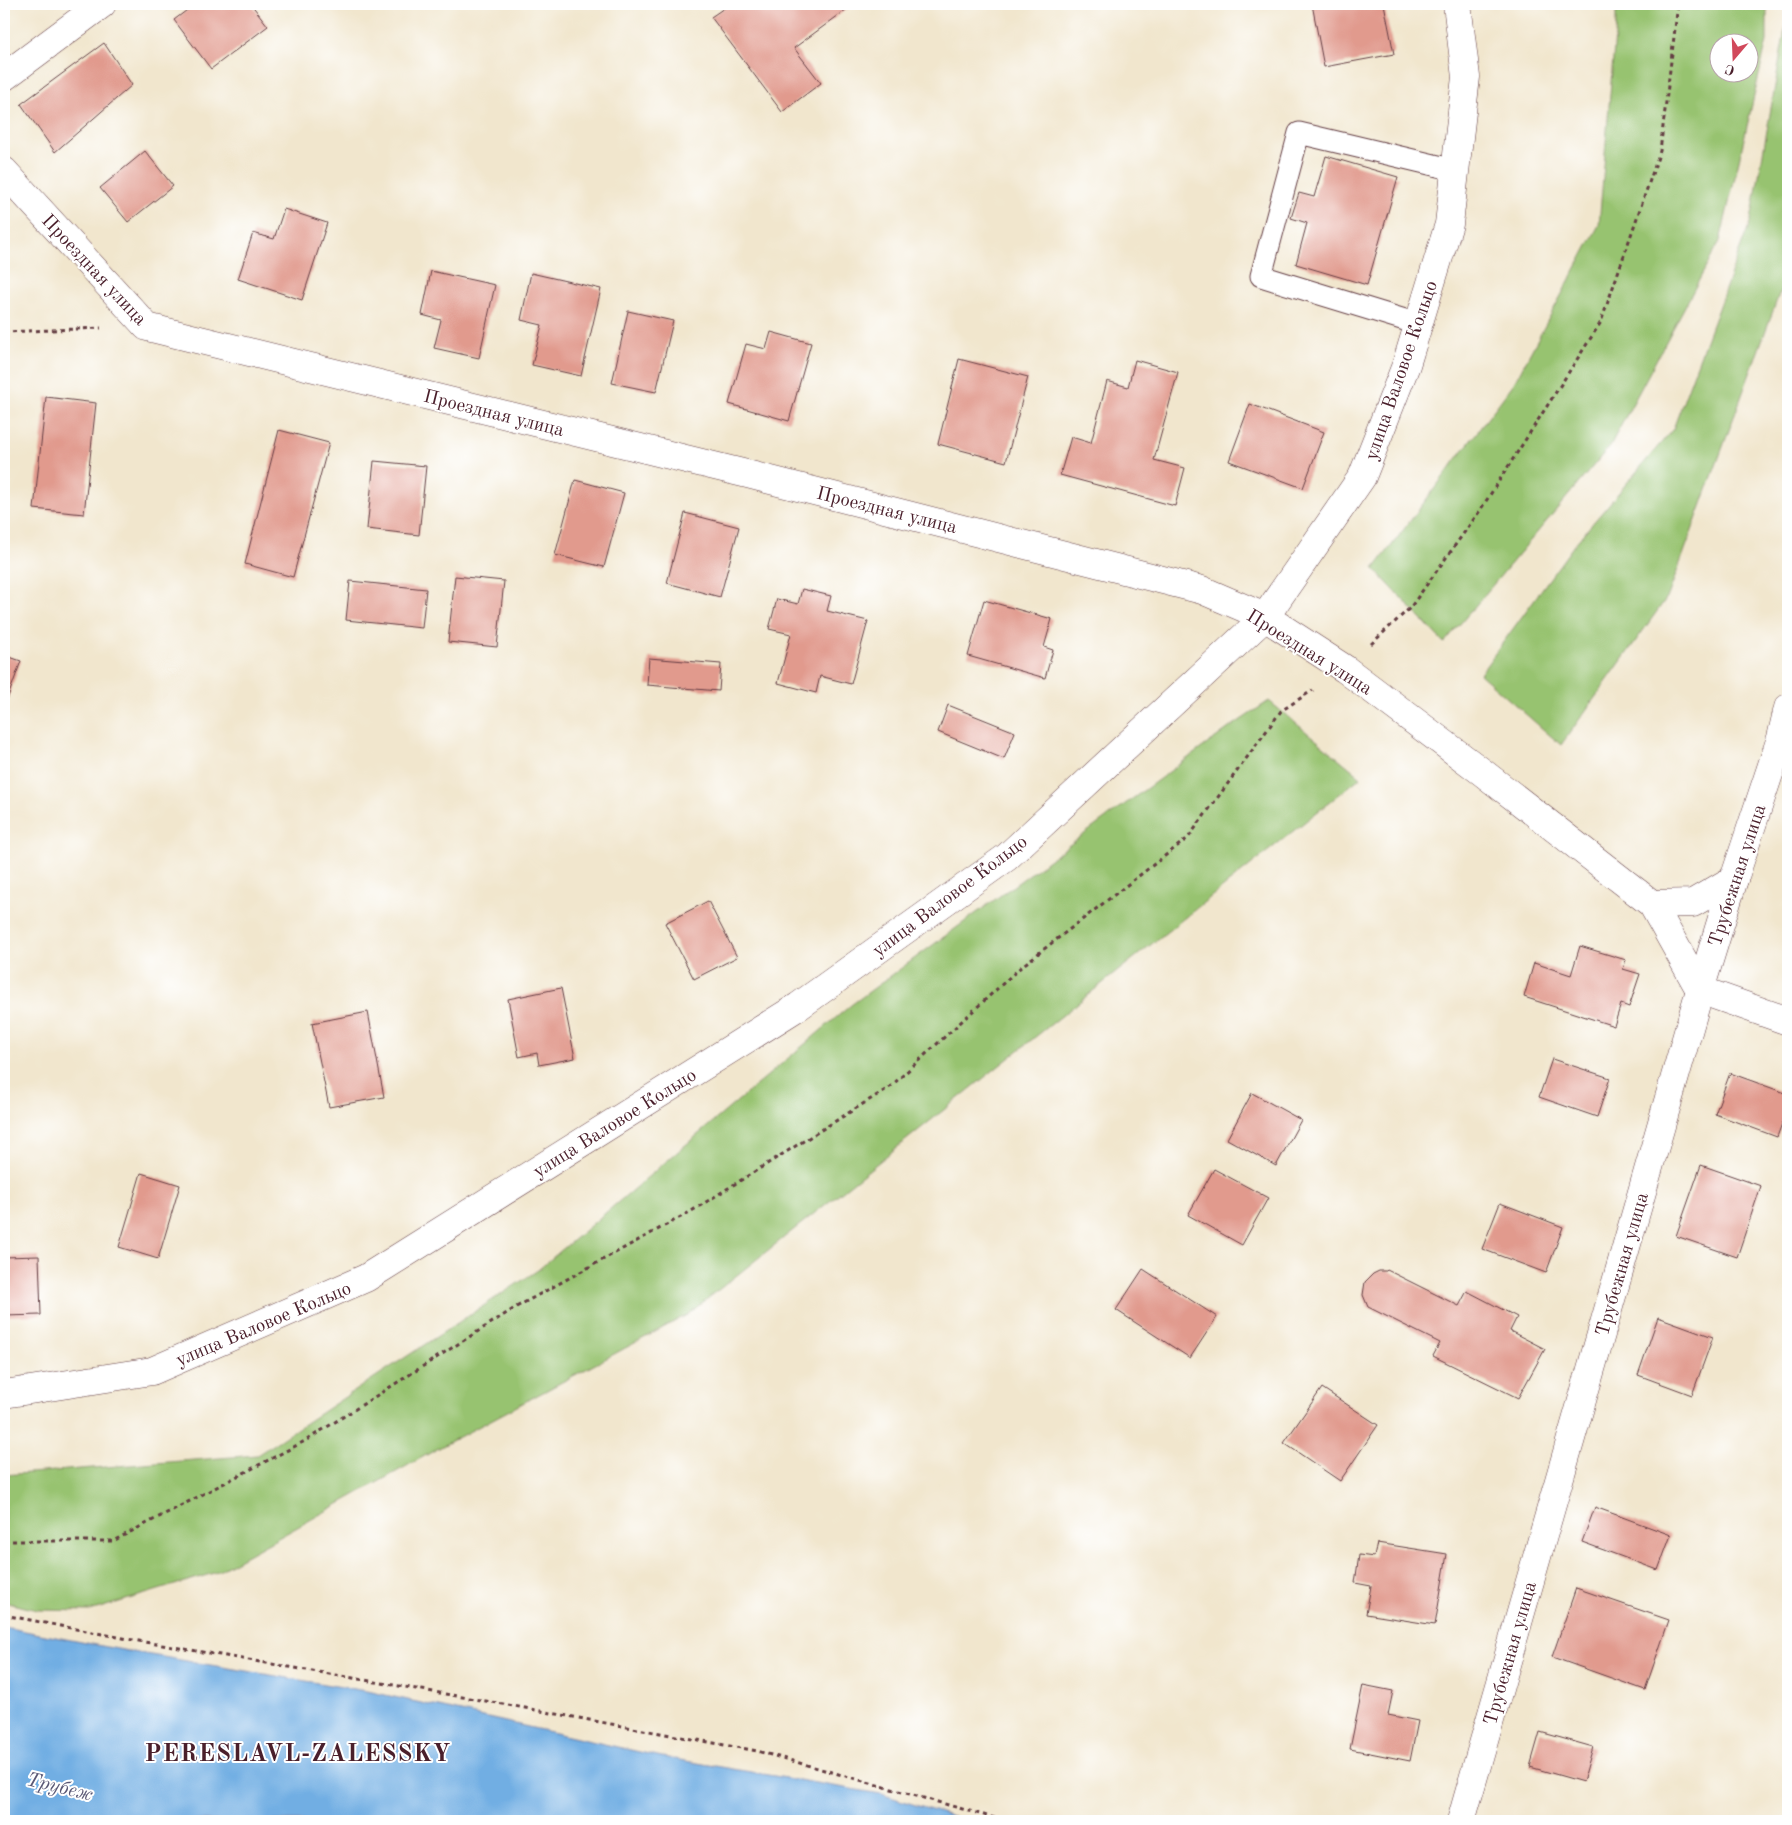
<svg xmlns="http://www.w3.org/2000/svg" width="1792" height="1825" viewBox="0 0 1792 1825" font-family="'Old Standard TT',serif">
  <rect width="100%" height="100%" fill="#fff"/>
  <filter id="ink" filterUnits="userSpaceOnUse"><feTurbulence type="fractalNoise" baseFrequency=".02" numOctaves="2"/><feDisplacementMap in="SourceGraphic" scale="10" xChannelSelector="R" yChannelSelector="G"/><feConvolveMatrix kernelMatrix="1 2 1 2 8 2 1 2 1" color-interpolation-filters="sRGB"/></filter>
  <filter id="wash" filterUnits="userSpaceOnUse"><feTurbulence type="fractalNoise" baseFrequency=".0096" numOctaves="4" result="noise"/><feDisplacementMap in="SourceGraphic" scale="20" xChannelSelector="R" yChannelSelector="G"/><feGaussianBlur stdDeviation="1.12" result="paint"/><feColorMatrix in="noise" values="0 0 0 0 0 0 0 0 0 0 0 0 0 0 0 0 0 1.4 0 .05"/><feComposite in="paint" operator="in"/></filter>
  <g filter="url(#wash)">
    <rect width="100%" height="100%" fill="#f1e6cd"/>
    <g fill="#97c370" stroke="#70714e" fill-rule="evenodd">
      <path d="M 1616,4 L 1767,4 L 1767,41 L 1720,241 L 1610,446 L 1444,643 L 1374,569 L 1514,383 L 1599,225 L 1616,23 ZM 1720,42 L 1750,42 L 1750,72 L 1720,72 Z"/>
      <polygon points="1788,13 1788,270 1668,596 1561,745 1480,674 1574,545 1673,429 1751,220"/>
      <polygon points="1269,701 1361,777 687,1315 448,1443 217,1572 90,1611 37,1610 4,1602 4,1475 257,1455 538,1270 851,1005 1229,728"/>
    </g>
    <polygon fill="#71aee3" stroke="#5e6687" points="4,1627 133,1652 372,1692 662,1757 881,1794 966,1821 4,1821"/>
    <g id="blocks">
      <g fill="#e19a8d">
        <polygon points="195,4 251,4 268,26 211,69 174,20"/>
        <polygon points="730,4 854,4 794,48 821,83 782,112 711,17"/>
        <polygon points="1312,4 1384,4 1394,54 1324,67"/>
        <polygon points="104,43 132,85 55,152 21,104"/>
        <polygon points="145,151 173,186 128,222 100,188"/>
        <polygon points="1326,156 1398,177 1367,285 1296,264 1307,223 1291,218 1299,193 1314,197"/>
        <polygon points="284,209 327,223 302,300 238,279 253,233 274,239"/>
        <polygon points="431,271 495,285 479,358 434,348 441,320 422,315"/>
        <polygon points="531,273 601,289 581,376 532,365 542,325 521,320"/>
        <polygon points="628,311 673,321 656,392 612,383"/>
        <polygon points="771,332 811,343 789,421 729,404 746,344 766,349"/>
        <polygon points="959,359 1028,377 1006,462 938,444"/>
        <polygon points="1135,360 1178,372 1154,460 1185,468 1175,506 1060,475 1071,437 1091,443 1107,381 1128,387"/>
        <polygon points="46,397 96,403 84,514 34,509"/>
        <polygon points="1250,404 1324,432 1303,488 1229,461"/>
        <polygon points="279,430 329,443 293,577 245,564"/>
        <polygon points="374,461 426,466 419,535 367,529"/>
        <polygon points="575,480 624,493 604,567 555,555"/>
        <polygon points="685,513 739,527 720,597 667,583"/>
        <polygon points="455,576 504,581 497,647 448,642"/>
        <polygon points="350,581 426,589 422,628 346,620"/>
        <polygon points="802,589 831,596 827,611 868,621 851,684 820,676 816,693 778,683 791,634 769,629 777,599 798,604"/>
        <polygon points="984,600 1052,619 1044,647 1053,650 1045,678 968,656"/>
        <polygon points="4,655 21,661 4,708"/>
        <polygon points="649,658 721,664 719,691 647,685"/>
        <polygon points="948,705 1015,732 1004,759 938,732"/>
        <polygon points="708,901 737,957 694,979 665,923"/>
        <polygon points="1580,946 1626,960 1623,969 1640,974 1629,1007 1621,1004 1614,1026 1524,997 1534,963 1571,975"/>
        <polygon points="561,988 575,1058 539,1065 537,1053 519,1057 508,999"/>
        <polygon points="368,1012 384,1097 329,1107 312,1023"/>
        <polygon points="1552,1059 1610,1078 1597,1117 1539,1097"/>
        <polygon points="1730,1073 1788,1094 1788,1107 1777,1137 1715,1114"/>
        <polygon points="1252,1093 1301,1120 1276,1166 1227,1139"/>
        <polygon points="1701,1165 1761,1186 1737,1257 1676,1236"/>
        <polygon points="1214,1169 1268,1198 1242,1245 1188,1215"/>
        <polygon points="141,1173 180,1185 158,1259 119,1247"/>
        <polygon points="1500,1203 1563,1227 1546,1273 1482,1249"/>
        <polygon points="39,1256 41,1315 4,1316 4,1257"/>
        <polygon points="1143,1269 1217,1317 1190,1358 1116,1310"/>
        <polygon points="1387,1270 1459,1306 1467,1291 1517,1317 1510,1331 1545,1349 1518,1398 1433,1356 1440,1343 1368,1307 1363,1295 1365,1282 1373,1274 1379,1271 1386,1271"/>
        <polygon points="1658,1317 1713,1337 1692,1395 1638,1375"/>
        <polygon points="1322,1388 1378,1425 1340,1481 1284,1443"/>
        <polygon points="1595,1507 1671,1535 1658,1570 1582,1542"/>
        <polygon points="1377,1543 1447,1554 1435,1625 1366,1614 1371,1586 1355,1583 1359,1555 1374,1557"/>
        <polygon points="1576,1588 1669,1620 1645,1690 1552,1657"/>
        <polygon points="1363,1685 1393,1691 1388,1715 1418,1721 1410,1761 1350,1749"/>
        <polygon points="1540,1732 1593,1747 1583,1782 1530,1767"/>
      </g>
    </g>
  </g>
  <g filter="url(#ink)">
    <use href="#blocks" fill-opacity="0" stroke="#633d43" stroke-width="1"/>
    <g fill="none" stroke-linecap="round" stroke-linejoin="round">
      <defs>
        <polyline id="service" points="1418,324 1261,276 1299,133 1455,170"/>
        <g id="minor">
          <polyline points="4,77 102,4"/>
          <polyline points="1652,904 1693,903 1734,879"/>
          <polyline points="4,1394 152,1371 366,1278 799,1006 1007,857 1265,617 1362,477 1406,365 1449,224 1466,77 1457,4"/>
          <polyline points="1461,1821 1700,990 1734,879 1781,738 1788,708"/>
        </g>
        <polyline id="tertiary" points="4,171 147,327 747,474 1202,590 1265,617 1345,669 1482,772 1652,904 1700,990 1788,1021"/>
      </defs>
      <use href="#service" stroke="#633d43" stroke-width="23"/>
      <use href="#minor" stroke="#633d43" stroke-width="29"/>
      <use href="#tertiary" stroke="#633d43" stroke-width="29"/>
      <g stroke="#633d43" stroke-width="3" stroke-dasharray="4 4" stroke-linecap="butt">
        <polyline points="4,332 101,328"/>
        <polyline points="1371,644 1410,608 1479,512 1601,322 1660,151 1678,4"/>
        <polyline points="4,1541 113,1541 305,1441 518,1306 690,1212 890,1087 1022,966 1188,838 1281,711 1313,690"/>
        <polyline points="4,1615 133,1640 503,1704 757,1751 1005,1821"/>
      </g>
      <use href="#service" stroke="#fff" stroke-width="21"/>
      <use href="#minor" stroke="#fff" stroke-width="28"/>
      <use href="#tertiary" stroke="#fff" stroke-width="28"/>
    </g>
  </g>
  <g text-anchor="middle" stroke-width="4" stroke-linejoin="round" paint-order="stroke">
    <g font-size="19" fill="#4a1f2b" stroke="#fff">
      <text transform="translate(95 269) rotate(47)" y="7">Проездная улица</text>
      <text transform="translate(1400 370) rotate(-71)" y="7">улица Валовое Кольцо</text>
      <text transform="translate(494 412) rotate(14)" y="7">Проездная улица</text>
      <text transform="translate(887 509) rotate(14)" y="7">Проездная улица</text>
      <text transform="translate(1310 651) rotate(32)" y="7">Проездная улица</text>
      <text transform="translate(1736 875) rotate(-72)" y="7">Трубежная улица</text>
      <text transform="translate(949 895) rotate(-37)" y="7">улица Валовое Кольцо</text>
      <text transform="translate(614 1122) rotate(-32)" y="7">улица Валовое Кольцо</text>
      <text transform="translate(1621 1264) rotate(-74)" y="7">Трубежная улица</text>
      <text transform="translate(263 1323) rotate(-23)" y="7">улица Валовое Кольцо</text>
      <text transform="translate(1509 1653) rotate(-74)" y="7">Трубежная улица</text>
    </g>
    <g font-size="20" font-style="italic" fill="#5a5875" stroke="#fff">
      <text transform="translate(60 1786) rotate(14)" y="7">Трубеж</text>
    </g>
    <g font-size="24" font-weight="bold" letter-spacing="1" fill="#4a1f2b" stroke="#fff">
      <text x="298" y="1761">PERESLAVL-ZALESSKY</text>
    </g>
  </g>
  <rect width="1792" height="1825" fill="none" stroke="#fff" stroke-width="20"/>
  <g transform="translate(1734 58) rotate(199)"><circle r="24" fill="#ffffff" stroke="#b7a5aa"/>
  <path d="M0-4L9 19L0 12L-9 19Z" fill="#d1495b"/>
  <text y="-8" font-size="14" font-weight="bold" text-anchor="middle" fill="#4a1f2b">С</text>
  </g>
</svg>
